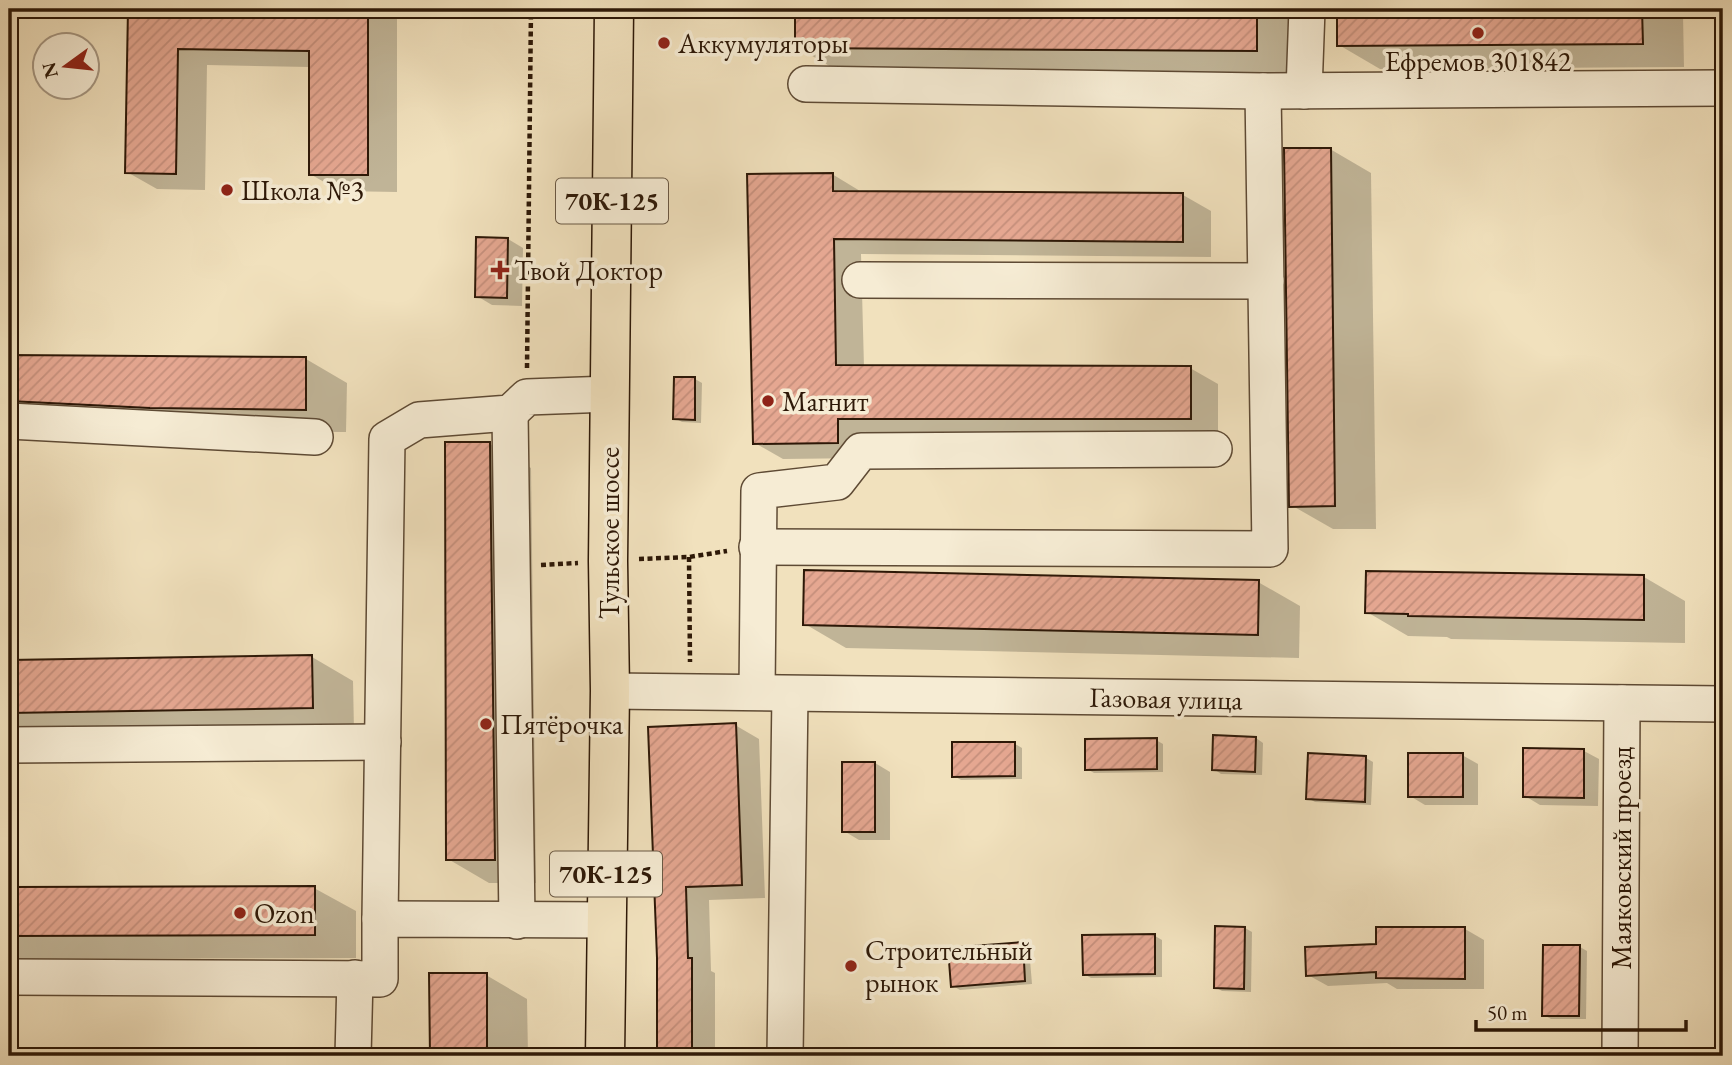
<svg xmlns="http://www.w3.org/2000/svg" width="1732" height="1065" viewBox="0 0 1732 1065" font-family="'EB Garamond',serif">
  <defs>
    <pattern id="building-hatch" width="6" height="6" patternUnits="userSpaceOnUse" patternTransform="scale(1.75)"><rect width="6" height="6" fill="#e5a791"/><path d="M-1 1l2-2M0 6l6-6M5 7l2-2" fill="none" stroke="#c58f7c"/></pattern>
  </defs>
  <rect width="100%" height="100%" fill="#f1e1bd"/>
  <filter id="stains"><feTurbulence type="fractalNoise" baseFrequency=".00286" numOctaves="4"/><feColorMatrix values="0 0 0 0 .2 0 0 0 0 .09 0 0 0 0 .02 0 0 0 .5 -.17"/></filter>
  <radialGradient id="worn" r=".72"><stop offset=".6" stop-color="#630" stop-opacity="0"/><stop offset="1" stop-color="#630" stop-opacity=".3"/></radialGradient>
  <g fill="#0003">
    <polygon points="129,9 397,9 397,192 340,191 310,174 310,67 207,65 205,190 157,189 127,172"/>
    <polygon points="797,9 1277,9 1298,21 1298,74 838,71 797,47"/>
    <polygon points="1339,9 1675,9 1683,14 1684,67 1380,69 1339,45"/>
    <polygon points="1330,149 1371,173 1376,529 1333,529 1291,505"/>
    <polygon points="832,174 860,191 860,193 1183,195 1211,211 1211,257 861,254 864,367 1190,368 1218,384 1218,435 866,458 783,459 755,443"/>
    <polygon points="508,239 523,248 522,306 492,305 477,296"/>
    <polygon points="9,357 306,359 347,383 346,432 9,430"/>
    <polygon points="695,379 702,383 701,423 682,422 675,418"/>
    <polygon points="490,444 531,468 536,883 489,883 448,859"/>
    <polygon points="1644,577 1685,601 1685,643 1451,639 1447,637 1408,636 1367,612"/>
    <polygon points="1258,582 1300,606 1299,658 846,648 805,624"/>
    <polygon points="312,657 353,681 354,731 9,737 9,662"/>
    <polygon points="735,725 759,739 765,898 709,900 711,971 715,973 715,1056 659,1056 658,958"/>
    <polygon points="1256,738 1263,743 1262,775 1221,774 1214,769"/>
    <polygon points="1156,740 1163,744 1163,772 1094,773 1087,769"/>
    <polygon points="1015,744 1022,748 1022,779 961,780 954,776"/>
    <polygon points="1584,751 1599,759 1598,806 1540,805 1525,796"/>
    <polygon points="1309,755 1366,758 1373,762 1371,805 1315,802 1308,798"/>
    <polygon points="1462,755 1478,764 1478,805 1425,805 1410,796"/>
    <polygon points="875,763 890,772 890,840 859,840 844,831"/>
    <polygon points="314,888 356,911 356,958 9,959 9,889"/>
    <polygon points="1245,928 1252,932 1251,992 1222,991 1215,987"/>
    <polygon points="1465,929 1484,940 1484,989 1397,989 1387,983 1328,986 1308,975 1377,945"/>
    <polygon points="1155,936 1162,940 1162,977 1091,978 1084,974"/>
    <polygon points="1022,944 1029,948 1032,984 960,990 953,986"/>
    <polygon points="1580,947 1587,951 1586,1019 1551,1019 1544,1015"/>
    <polygon points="431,975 486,975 527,999 528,1056 431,1056"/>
  </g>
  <g fill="url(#building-hatch)" stroke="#2d1807" stroke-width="2">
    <polygon points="128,9 368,9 368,175 309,175 309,51 178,49 176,174 125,173"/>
    <polygon points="795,9 1257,9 1257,51 795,48"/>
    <polygon points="1337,9 1642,9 1643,44 1337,46"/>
    <polygon points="1284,148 1331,148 1335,506 1289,507"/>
    <polygon points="833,173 833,191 1183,193 1183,242 834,239 836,365 1191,366 1191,419 838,419 838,443 753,444 747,174"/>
    <polygon points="476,237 508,238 507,298 475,297"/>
    <polygon points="9,355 306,357 306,410 150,408 9,401"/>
    <polygon points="674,377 695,377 695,420 673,419"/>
    <polygon points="445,442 490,442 495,860 446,860"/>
    <polygon points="804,570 1259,580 1258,635 803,625"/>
    <polygon points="1366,571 1644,575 1644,620 1408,616 1408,614 1365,613"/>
    <polygon points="312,655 313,708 9,713 9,660"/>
    <polygon points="736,723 742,885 686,887 688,958 692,958 692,1056 657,1056 657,958 648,727"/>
    <polygon points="1213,735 1256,737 1255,772 1212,770"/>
    <polygon points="1157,738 1157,769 1085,770 1085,739"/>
    <polygon points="952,742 1015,742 1015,776 952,777"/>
    <polygon points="1523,748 1584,749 1584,798 1523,797"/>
    <polygon points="1308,753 1366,756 1365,802 1306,799"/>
    <rect x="1408" y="753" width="55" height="44"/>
    <rect x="842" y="762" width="33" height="70"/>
    <polygon points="315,886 315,935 9,936 9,887"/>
    <polygon points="1215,926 1245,927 1244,989 1214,988"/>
    <polygon points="1376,927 1465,927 1465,979 1376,978 1376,972 1306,976 1305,947 1376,944"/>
    <polygon points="1155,934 1155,974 1083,975 1082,935"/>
    <polygon points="1023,942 1025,981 951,987 948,948"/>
    <polygon points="1543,945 1580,945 1579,1016 1542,1016"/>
    <polygon points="429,973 487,973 487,1056 430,1056"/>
  </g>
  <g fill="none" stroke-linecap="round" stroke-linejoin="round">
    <defs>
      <g id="minor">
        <polyline points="806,84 1263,91 1721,88"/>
        <polyline points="1304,91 1307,9"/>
        <polyline points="860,280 1266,281"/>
        <polyline points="510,413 517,921"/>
        <polyline points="9,421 315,437"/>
        <polyline points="757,547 1270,549 1263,91"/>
        <polyline points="610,691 1723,704"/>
        <polyline points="757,692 759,491 837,482 861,451 1214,449"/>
        <polyline points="9,745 383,742"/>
        <polyline points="380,919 387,439 419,420 510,413 527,397 610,394"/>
        <polyline points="9,977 380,979 380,919 606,920"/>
        <polyline points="353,1056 355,978"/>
        <polyline points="785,1056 790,694"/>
        <polyline points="1620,1056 1622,703"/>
      </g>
      <polyline id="major" points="605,1056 610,691 608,561 614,9"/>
    </defs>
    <use href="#minor" stroke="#5e4a34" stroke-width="38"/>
    <use href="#major" stroke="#2d1807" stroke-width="41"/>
    <g stroke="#2d1807" stroke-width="4.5" stroke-dasharray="5 3.5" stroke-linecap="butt">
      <polyline points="527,368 531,9"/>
      <polyline points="689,557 690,662"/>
      <polyline points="639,559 689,557 727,551"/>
      <polyline points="541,565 578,563"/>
      <polyline points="543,726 576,726"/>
    </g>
    <use href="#minor" stroke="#f6ecd4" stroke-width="35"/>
    <use href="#major" stroke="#f1e1bd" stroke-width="38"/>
  </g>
  <g fill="#8f2418" stroke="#f6ecd4" stroke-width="2.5">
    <circle cx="1478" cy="33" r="7"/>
    <circle cx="664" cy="43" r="7"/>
    <circle cx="227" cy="190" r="7"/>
    <path d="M496.5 259.5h7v7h7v7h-7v7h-7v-7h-7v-7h7z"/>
    <circle cx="768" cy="401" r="7"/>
    <circle cx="486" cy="724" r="7"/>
    <circle cx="240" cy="913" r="7"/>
    <circle cx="851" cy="966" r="7"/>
  </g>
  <g text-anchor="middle" stroke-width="7" stroke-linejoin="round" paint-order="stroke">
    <g fill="#f6ecd4" stroke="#695844" stroke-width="2">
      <rect x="556" y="178.5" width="112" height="45" rx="5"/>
      <rect x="550" y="851.5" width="112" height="45" rx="5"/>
    </g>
    <g font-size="26" font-weight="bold" fill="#2d1807">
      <text x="612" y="210">70К-125</text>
      <text x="606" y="883">70К-125</text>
    </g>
    <g font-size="28" fill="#2d1807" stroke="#f6ecd4" text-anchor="start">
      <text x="678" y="53">Аккумуляторы</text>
      <text x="1478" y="71" text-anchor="middle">Ефремов 301842</text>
      <text x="241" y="200">Школа №3</text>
      <text x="514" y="280">Твой Доктор</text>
      <text x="782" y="411">Магнит</text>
      <text x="500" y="734">Пятёрочка</text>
      <text x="254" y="923">Ozon</text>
      <text x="865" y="960">Строительный<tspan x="865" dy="32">рынок</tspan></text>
    </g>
    <g font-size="28" fill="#2d1807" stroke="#f6ecd4">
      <text transform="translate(609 533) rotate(-90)" y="10">Тульское шоссе</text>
      <text transform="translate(1166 698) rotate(1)" y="10">Газовая улица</text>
      <text transform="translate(1621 858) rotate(-90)" y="10">Маяковский проезд</text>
    </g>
  </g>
  <rect width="1732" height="1065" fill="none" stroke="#f1e1bd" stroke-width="35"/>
  <rect x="10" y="10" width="1711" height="1044" fill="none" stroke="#2d1807" stroke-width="3.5"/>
  <rect x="18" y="18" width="1697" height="1030" fill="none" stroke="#2d1807" stroke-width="2"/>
  <g transform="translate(66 66) rotate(255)"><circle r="33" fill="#f6ecd4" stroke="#a69782" stroke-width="2"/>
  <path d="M0-5L12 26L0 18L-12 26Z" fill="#8f2418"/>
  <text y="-10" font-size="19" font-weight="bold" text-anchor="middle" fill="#2d1807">N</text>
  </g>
  <path d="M1476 1020v10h210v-10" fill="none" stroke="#2d1807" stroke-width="3.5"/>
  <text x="1487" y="1020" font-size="21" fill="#2d1807" stroke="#f6ecd4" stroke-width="5" paint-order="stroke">50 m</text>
  <rect width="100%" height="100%" filter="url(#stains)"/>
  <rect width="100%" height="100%" fill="url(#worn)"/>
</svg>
